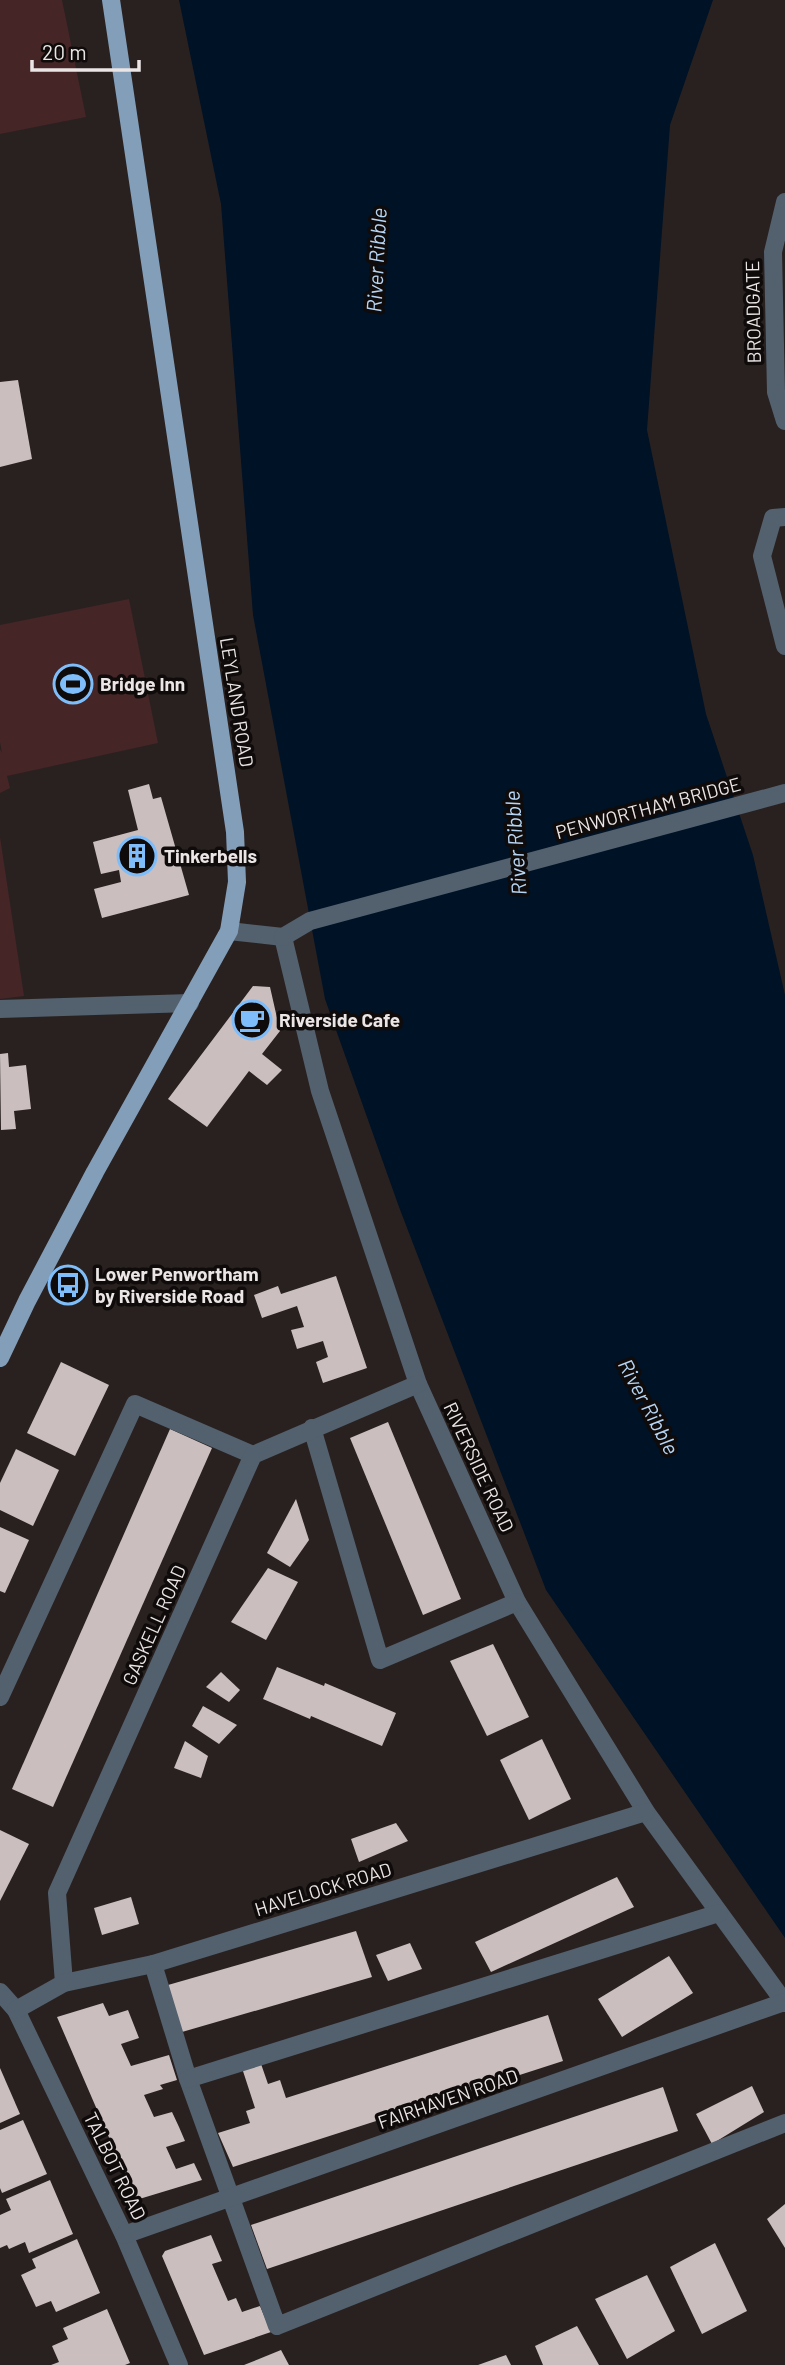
<svg xmlns="http://www.w3.org/2000/svg" width="785" height="2365" viewBox="0 0 785 2365" font-family="Barlow,sans-serif">
  <rect width="100%" height="100%" fill="#292120"/>
  <g fill="#452525">
    <polygon points="0,0 62,0 86,117 0,134"/>
    <polygon points="129,599 158,743 7,776 10,788 0,793 0,749 2,753 0,742 0,625"/>
    <polygon points="0,837 24,996 0,999"/>
  </g>
  <polygon fill="#001225" points="179,0 713,0 670,125 647,430 706,714 753,855 785,995 785,1938 546,1590 399,1207 325,999 253,615 221,204"/>
  <g fill="#cabfbe">
    <polygon points="18,380 32,459 0,467 0,382"/>
    <polygon points="149,784 153,799 161,797 189,895 102,918 94,889 121,882 119,870 101,874 93,842 138,830 128,790"/>
    <polygon points="253,986 270,987 280,1031 262,1054 282,1070 267,1085 249,1071 207,1127 168,1099"/>
    <polygon points="8,1053 9,1067 26,1065 31,1109 14,1111 16,1129 1,1130 0,1054"/>
    <polygon points="336,1276 367,1368 323,1383 316,1362 328,1357 323,1341 297,1349 291,1330 304,1327 297,1306 262,1318 254,1295 278,1286 281,1294"/>
    <polygon points="61,1362 109,1385 75,1456 27,1433"/>
    <polygon points="388,1422 461,1599 423,1615 350,1438"/>
    <polygon points="170,1429 212,1448 53,1807 12,1789"/>
    <polygon points="16,1449 59,1470 33,1526 0,1510 0,1483"/>
    <polygon points="296,1499 309,1540 290,1567 267,1553"/>
    <polygon points="0,1527 29,1540 5,1593 0,1591"/>
    <polygon points="268,1568 298,1582 266,1640 231,1622"/>
    <polygon points="493,1644 529,1717 487,1736 450,1661"/>
    <polygon points="277,1667 324,1686 325,1683 396,1713 382,1746 311,1716 310,1719 263,1699"/>
    <polygon points="221,1672 240,1690 229,1702 206,1687"/>
    <polygon points="203,1706 237,1725 219,1744 192,1726"/>
    <polygon points="542,1739 571,1799 529,1820 500,1760"/>
    <polygon points="185,1741 208,1756 201,1778 174,1768"/>
    <polygon points="396,1823 408,1841 359,1862 351,1839"/>
    <polygon points="0,1830 29,1844 0,1901"/>
    <polygon points="617,1877 634,1907 491,1972 475,1942"/>
    <polygon points="131,1897 139,1924 102,1935 94,1908"/>
    <polygon points="356,1931 372,1977 182,2032 168,1985"/>
    <polygon points="410,1943 422,1969 388,1981 376,1955"/>
    <polygon points="669,1956 693,1993 622,2037 598,1999"/>
    <polygon points="103,2003 109,2016 128,2010 139,2038 121,2044 131,2066 169,2055 177,2080 160,2085 163,2089 144,2095 154,2117 172,2112 179,2127 185,2141 166,2147 176,2169 194,2163 202,2180 136,2200 57,2017"/>
    <polygon points="548,2015 563,2061 233,2167 218,2133 250,2123 246,2111 255,2108 242,2068 260,2061 268,2084 280,2080 286,2098"/>
    <polygon points="0,2068 20,2114 0,2123"/>
    <polygon points="752,2086 764,2112 712,2144 696,2114"/>
    <polygon points="663,2087 678,2131 267,2269 251,2225"/>
    <polygon points="23,2120 47,2174 2,2193 0,2188 0,2130"/>
    <polygon points="50,2180 73,2234 29,2253 25,2242 9,2249 7,2245 0,2248 0,2215 11,2210 6,2199"/>
    <polygon points="785,2204 785,2248 767,2219"/>
    <polygon points="211,2235 222,2261 212,2264 228,2301 236,2298 242,2312 260,2306 271,2332 204,2355 162,2256 165,2251"/>
    <polygon points="77,2239 100,2293 56,2312 51,2301 36,2307 21,2275 36,2268 32,2259"/>
    <polygon points="715,2243 747,2311 702,2334 670,2267"/>
    <polygon points="647,2275 675,2331 627,2359 595,2299"/>
    <polygon points="107,2309 130,2363 125,2365 51,2365 59,2362 52,2346 68,2339 63,2328"/>
    <polygon points="577,2326 599,2365 543,2365 535,2346"/>
    <polygon points="281,2350 289,2365 244,2365"/>
    <polygon points="506,2355 511,2365 478,2365"/>
  </g>
  <g fill="none" stroke-linecap="round" stroke-linejoin="round">
    <g stroke="#53606e" stroke-width="18">
      <polyline points="785,202 773,252 776,392 785,421"/>
      <polyline points="785,517 773,518 762,556 785,646"/>
      <polyline points="229,931 283,937"/>
      <polyline points="283,937 320,1091 418,1384 517,1602 646,1812 785,2003"/>
      <polyline points="283,937 310,921 785,793"/>
      <polyline points="0,1009 190,1003"/>
      <polyline points="312,1428 380,1660 517,1602"/>
      <polyline points="0,1697 135,1404 253,1455"/>
      <polyline points="153,1964 188,2079 277,2326 785,2123"/>
      <polyline points="64,1983 57,1893 253,1455 418,1384"/>
      <polyline points="0,1992 16,2010 124,2235 179,2365"/>
      <polyline points="16,2010 64,1983 153,1964 646,1812"/>
      <polyline points="188,2079 719,1913"/>
      <polyline points="124,2235 784,2002"/>
    </g>
    <polyline stroke="#829eb9" stroke-width="18" points="0,1358 27,1301 95,1172 229,931 237,882 235,832 111,0"/>
  </g>
  <defs>
    <symbol id="stadium-ring" viewBox="-11 -11 22 22"><circle r="9.5" fill="#0f0b0b" stroke="#7ebdf9" stroke-width="1.5"/><path d="M0-5a6.5 5 0 1 0 0 10a6.5 5 0 1 0 0-10ZM-3.5-1.8h7v3.6h-7Z" fill="#7ebdf9"/></symbol>
    <symbol id="building-ring" viewBox="-11 -11 22 22"><circle r="9.5" fill="#0f0b0b" stroke="#7ebdf9" stroke-width="1.5"/><path d="M-4-6H4V6H1V3H-1V6H-4ZM-2.5-4.3h1.7v1.8h-1.7ZM.8-4.3h1.7v1.8H.8ZM-2.5-1h1.7V.8h-1.7ZM.8-1h1.7V.8H.8Z" fill="#7ebdf9"/></symbol>
    <symbol id="cafe-ring" viewBox="-11 -11 22 22"><circle r="9.5" fill="#0f0b0b" stroke="#7ebdf9" stroke-width="1.5"/><path d="M-5.5-4.5H6V0H3Q3 3.5 0 3.5H-2.5Q-5.5 3.5-5.5 0ZM3-3.2v2h1.7v-2ZM-6 4.5H4V6H-6Z" fill="#7ebdf9"/></symbol>
    <symbol id="bus-ring" viewBox="-11 -11 22 22"><circle r="9.5" fill="#0f0b0b" stroke="#7ebdf9" stroke-width="1.5"/><path d="M-5-6H5V4H4V6H2V4H-2V6H-4V4H-5ZM-3.5-4V0h7V-4ZM-3.5 1.2v1.5H-2V1.2ZM2 1.2v1.5H3.5V1.2Z" fill="#7ebdf9"/></symbol>
  </defs>
  <g fill-rule="evenodd">
    <use href="#stadium-ring" x="51" y="662" width="44" height="44"/>
    <use href="#building-ring" x="115" y="834" width="44" height="44"/>
    <use href="#cafe-ring" x="230" y="998" width="44" height="44"/>
    <use href="#bus-ring" x="46" y="1263" width="44" height="44"/>
  </g>
  <g text-anchor="middle" stroke-width="7" stroke-linejoin="round" paint-order="stroke">
    <g font-size="19" fill="#ebe5e5" stroke="#0f0b0b">
      <text transform="translate(753 312) rotate(-91)" y="7">BROADGATE</text>
      <text transform="translate(237 702) rotate(81)" y="7">LEYLAND ROAD</text>
      <text transform="translate(648 808) rotate(-15)" y="7">PENWORTHAM BRIDGE</text>
      <text transform="translate(479 1467) rotate(65)" y="7">RIVERSIDE ROAD</text>
      <text transform="translate(154 1625) rotate(-66)" y="7">GASKELL ROAD</text>
      <text transform="translate(323 1889) rotate(-17)" y="7">HAVELOCK ROAD</text>
      <text transform="translate(448 2099) rotate(-19)" y="7">FAIRHAVEN ROAD</text>
      <text transform="translate(115 2166) rotate(64)" y="7">TALBOT ROAD</text>
    </g>
    <g font-size="19" font-weight="bold" fill="#ebe5e5" stroke="#0f0b0b" text-anchor="start">
      <text x="100" y="691">Bridge Inn</text>
      <text x="164" y="863">Tinkerbells</text>
      <text x="279" y="1027">Riverside Cafe</text>
      <text x="95" y="1281">Lower Penwortham<tspan x="95" dy="22">by Riverside Road</tspan></text>
    </g>
    <g font-size="21" font-style="italic" fill="#b6d5f4" stroke="#0f0b0b">
      <text transform="translate(377 260) rotate(-87)" y="7">River Ribble</text>
      <text transform="translate(516 843) rotate(-94)" y="7">River Ribble</text>
      <text transform="translate(648 1407) rotate(62)" y="7">River Ribble</text>
    </g>
  </g>
  <path d="M32 60v10h107v-10" fill="none" stroke="#ebe5e5" stroke-width="3.5"/>
  <text x="42" y="60" font-size="21" fill="#ebe5e5" stroke="#0f0b0b" stroke-width="5" paint-order="stroke">20 m</text>
</svg>
